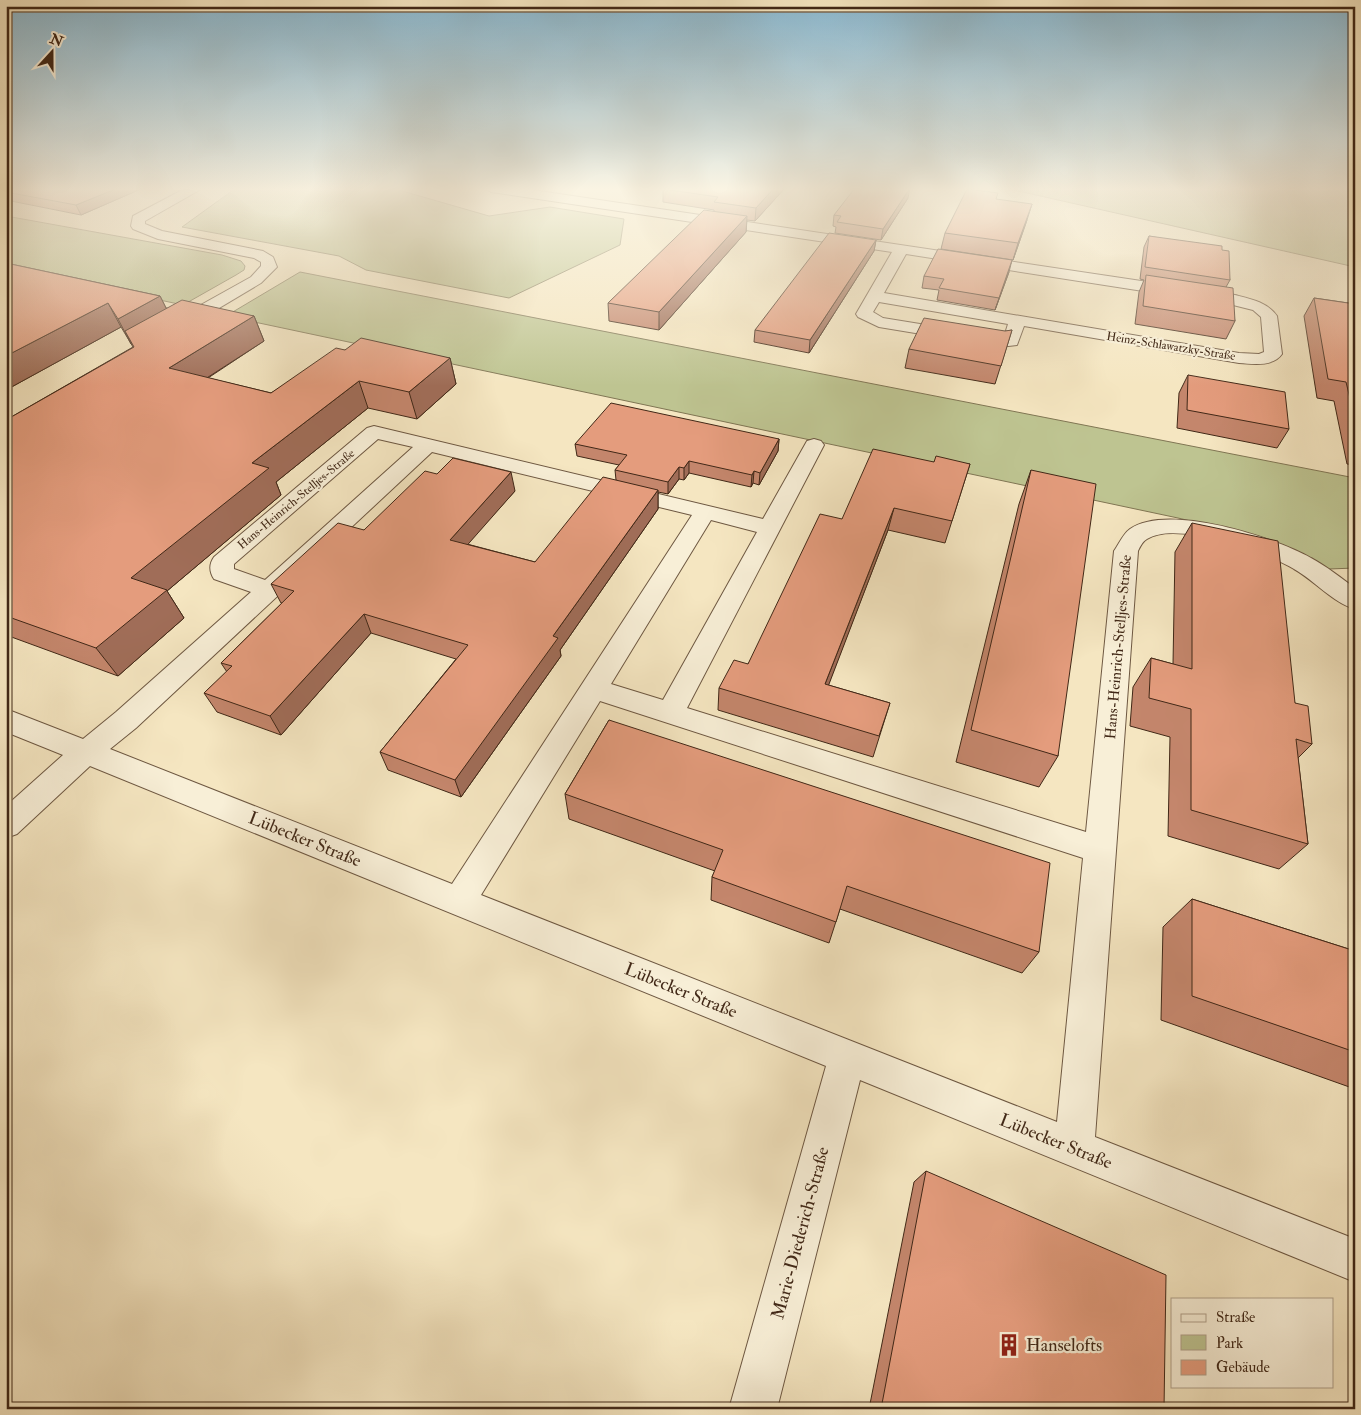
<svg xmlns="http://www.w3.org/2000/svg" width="1361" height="1415" viewBox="0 0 1361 1415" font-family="'IM FELL Double Pica',serif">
  <rect width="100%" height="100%" fill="#f5e6c1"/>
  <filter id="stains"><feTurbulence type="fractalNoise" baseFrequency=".004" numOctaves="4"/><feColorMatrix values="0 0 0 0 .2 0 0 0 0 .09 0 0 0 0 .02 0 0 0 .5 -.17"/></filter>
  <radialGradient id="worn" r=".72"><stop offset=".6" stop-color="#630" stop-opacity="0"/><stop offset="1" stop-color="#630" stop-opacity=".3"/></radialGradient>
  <g fill="#bec491" stroke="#807654">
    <polygon points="236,188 392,188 489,216 550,207 624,219 620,245 509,298 366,270 339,256 182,227"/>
    <polygon points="1005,188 1355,188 1355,267"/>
    <polygon points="6,216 222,255 241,261 245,266 244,270 236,275 183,305 6,267"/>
    <polygon points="300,272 1355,478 1355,568 1329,569 1302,555 1241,533 1178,518 226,316"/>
  </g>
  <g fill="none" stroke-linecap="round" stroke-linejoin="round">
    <defs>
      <g id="street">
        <polygon points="186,188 203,188 145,221 145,224 162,231 263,251 273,257 277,267 261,283 184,329 172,329 170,325 172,321 251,277 261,266 261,262 254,258 158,239 133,229 131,226 133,216"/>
        <path d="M 485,188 L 519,188 L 1235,295 C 1251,299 1267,302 1277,316 L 1282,354 C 1273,367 1253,364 1239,363 L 1024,326 L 1017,345 L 1000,347 L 879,327 L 858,317 L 856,314 L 892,252 L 491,192 ZM 906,254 L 1233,305 L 1253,310 L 1261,317 L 1264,352 L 1259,354 L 1239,353 L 884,293 ZM 879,302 L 1008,324 L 1004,337 L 1000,337 L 883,318 L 873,312 Z"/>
        <path d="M 374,426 L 763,519 L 807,441 L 814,439 L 821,441 L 824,445 L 687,708 L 1086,832 L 1114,551 C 1119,544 1123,534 1130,529 C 1168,503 1274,537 1311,558 C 1326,566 1341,578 1355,588 L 1355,609 C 1333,603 1314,580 1294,569 C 1266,552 1176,520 1147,539 C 1142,542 1140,547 1138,551 L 1095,1137 L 1355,1239 L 1355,1282 L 860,1080 L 777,1409 L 729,1409 L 826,1066 L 90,766 L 17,834 L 6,838 L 6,806 L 63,755 L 6,732 L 6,709 L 83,739 L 116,712 L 251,592 L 214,579 C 209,571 209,564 214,557 L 367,428 ZM 378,439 L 413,447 L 265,580 L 234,569 L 234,564 ZM 432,452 L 692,515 L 452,884 L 110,749 L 136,728 ZM 711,520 L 757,532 L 663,700 L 611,684 ZM 600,701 L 1083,858 L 1057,1122 L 481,895 Z"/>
      </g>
    </defs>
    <use href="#street" stroke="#6e5842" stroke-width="2"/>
    <use href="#street" fill="#f8efd7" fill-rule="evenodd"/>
  </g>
  <g fill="#c4866c" stroke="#412817">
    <polygon points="6,188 143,188 81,215 6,200"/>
    <polygon points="664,188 785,188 755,221 747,220 746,232 659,330 609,321 608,303 714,211 714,210 663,202 663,189"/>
    <polygon points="908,198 881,240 835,233 836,227 833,226 834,215"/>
    <polygon points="997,200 1027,220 1013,260 941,249 945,233"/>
    <polygon points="1149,236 1222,250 1230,280 1226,287 1235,321 1226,339 1135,324 1139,292 1144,280 1140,279 1144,247"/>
    <polygon points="876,240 874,251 809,353 754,342 755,330"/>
    <polygon points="6,263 160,296 166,308 254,316 264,341 208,378 271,393 345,350 450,358 456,384 417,419 368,408 276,482 281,495 167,591 184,618 118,676 6,635 6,420 133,347 121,327 6,390"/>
    <polygon points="1009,272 995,310 937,300 939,290 922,288 924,276"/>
    <polygon points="1314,298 1355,304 1355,465 1347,464 1334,401 1317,398 1304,316"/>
    <polygon points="1012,330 995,384 905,368 909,349"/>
    <polygon points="1188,375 1289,429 1277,448 1177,428 1179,393"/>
    <polygon points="779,439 778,451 759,485 753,483 751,487 689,473 684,480 679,479 668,494 658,492 658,509 560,650 561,656 461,797 388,770 380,752 456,659 371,633 281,735 217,712 204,693 227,672 221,663 282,603 281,603 271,584 364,530 515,491 467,544 535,562 616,480 615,470 619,465 577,456 575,444"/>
    <polygon points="934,462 970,464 945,543 888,530 828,685 890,703 873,757 718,710 719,688 748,664 842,519"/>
    <polygon points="1031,470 1058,756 1039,787 956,762 1019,504"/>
    <polygon points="1192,523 1295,703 1312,744 1298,758 1308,844 1279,869 1168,836 1170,737 1130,726 1133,687 1151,658 1173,664 1175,552"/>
    <polygon points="609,720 1039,952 1022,973 840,909 829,943 711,900 712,877 715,871 569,819 565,794"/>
    <polygon points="1192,899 1355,951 1355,1089 1161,1020 1163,927"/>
    <polygon points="926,1171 1164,1409 869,1409 914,1182"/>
  </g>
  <g fill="#a06d58" stroke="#412817">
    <polygon points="118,188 143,188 81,215 76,205"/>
    <polygon points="774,188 785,188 755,221 756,208"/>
    <polygon points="910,188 908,198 881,240 883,229"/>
    <polygon points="1032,204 1027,220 1013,260 1018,243"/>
    <polygon points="747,216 746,232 659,330 659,312"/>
    <polygon points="876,240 874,251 809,353 810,340"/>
    <polygon points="1012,260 1009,272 995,310 999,298"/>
    <polygon points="160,296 172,320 125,331 131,343 131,344 118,319"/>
    <polygon points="108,303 121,327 6,390 6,356"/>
    <polygon points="254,316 264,341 182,394 169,368"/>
    <polygon points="450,358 456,384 417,419 409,392"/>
    <polygon points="359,381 368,408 276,482 281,495 167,591 184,618 118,676 96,648 131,578 252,463"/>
    <polygon points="779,439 778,451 759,485 760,473"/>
    <polygon points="689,461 689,473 684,480 684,468"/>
    <polygon points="679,467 679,479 668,494 668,482"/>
    <polygon points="754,471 753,483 751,487 752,475"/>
    <polygon points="511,472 515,491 455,559 450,540"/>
    <polygon points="658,490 658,509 560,650 561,656 461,797 455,780 553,636"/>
    <polygon points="894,508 888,530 821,705 825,684"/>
    <polygon points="364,614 371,633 281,735 270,716"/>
  </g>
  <g fill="#e49c7d" stroke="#412817">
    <polygon points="6,188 118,188 76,205 6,192"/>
    <polygon points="664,188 774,188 756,208 714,202 718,197 663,189"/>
    <polygon points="855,188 910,188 883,229 837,222 841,216 834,215"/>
    <polygon points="967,189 998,193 996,199 1032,204 1018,243 945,233"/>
    <polygon points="704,210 747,216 659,312 608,303"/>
    <polygon points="829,233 876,240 810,340 755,330"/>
    <polygon points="1149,236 1222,246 1222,250 1229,251 1230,280 1145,267"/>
    <polygon points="938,249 1012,260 999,298 939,288 944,279 924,276"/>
    <polygon points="6,263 160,296 118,319 108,303 6,356"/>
    <polygon points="1146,275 1233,288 1235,321 1143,306"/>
    <polygon points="1314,298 1355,304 1355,419 1346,382 1328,379"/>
    <polygon points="182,300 254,316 169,368 271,393 336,348 345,350 361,338 450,358 409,392 359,381 252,463 269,468 131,578 167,590 96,648 6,616 6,420 134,347 125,331"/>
    <polygon points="924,318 1005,331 1012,330 1001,366 909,349"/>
    <polygon points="1188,375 1285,392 1289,429 1187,410"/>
    <polygon points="611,403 779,439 760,473 754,471 752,475 689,461 684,468 679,467 668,482 615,470 627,455 575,444"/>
    <polygon points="873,449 934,462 936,456 970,464 952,521 894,508 825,684 890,703 879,736 719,688 734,660 748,664 820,514 842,519"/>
    <polygon points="453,458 511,472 450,540 535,562 603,477 658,490 553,636 558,638 455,780 380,752 468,645 364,614 270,716 204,693 232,666 221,663 294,591 271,584 338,523 364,530 425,471 437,474"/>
    <polygon points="1031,470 1096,484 1058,756 971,730"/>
    <polygon points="1192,523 1278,541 1295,703 1308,706 1312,744 1296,739 1308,844 1191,810 1191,709 1149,698 1151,658 1192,669"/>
    <polygon points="609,720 1050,863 1039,952 847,886 836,922 712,877 723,850 565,794"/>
    <polygon points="1192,899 1355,951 1355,1052 1192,996"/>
    <polygon points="926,1171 1166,1275 1164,1409 881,1409"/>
  </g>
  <linearGradient id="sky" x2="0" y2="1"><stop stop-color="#89b9d2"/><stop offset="0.49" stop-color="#faf4e3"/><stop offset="1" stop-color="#faf4e3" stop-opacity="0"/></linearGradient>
  <rect width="1361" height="386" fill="url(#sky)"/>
  <defs>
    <symbol id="building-bare" viewBox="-9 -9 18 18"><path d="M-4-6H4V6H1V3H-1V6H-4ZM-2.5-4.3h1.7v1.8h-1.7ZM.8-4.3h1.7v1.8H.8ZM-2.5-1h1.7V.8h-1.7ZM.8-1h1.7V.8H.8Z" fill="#8f2418" stroke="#f8efd7" stroke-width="2.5" paint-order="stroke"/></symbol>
  </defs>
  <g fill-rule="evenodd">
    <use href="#building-bare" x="993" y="1329" width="32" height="32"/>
  </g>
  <g text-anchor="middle" stroke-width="4.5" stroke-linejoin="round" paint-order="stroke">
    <g font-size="12" fill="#412817" stroke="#f8efd7">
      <text transform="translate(1171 346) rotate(9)" y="4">Heinz-Schlawatzky-Straße</text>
      <text transform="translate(296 499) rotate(-40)" y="4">Hans-Heinrich-Stelljes-Straße</text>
    </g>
    <g font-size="15" fill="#412817" stroke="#f8efd7">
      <text transform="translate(1118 647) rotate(-85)" y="5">Hans-Heinrich-Stelljes-Straße</text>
    </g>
    <g font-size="18" fill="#412817" stroke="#f8efd7">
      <text transform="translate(305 839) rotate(22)" y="6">Lübecker Straße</text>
      <text transform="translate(681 990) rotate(22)" y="6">Lübecker Straße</text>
      <text transform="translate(1056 1141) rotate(22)" y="6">Lübecker Straße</text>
      <text transform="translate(800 1233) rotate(-75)" y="6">Marie-Diederich-Straße</text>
    </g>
    <g font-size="18" fill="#412817" stroke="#f8efd7" text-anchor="start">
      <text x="1026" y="1351">Hanselofts</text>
    </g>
  </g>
  <rect width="1361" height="1415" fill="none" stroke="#f5e6c1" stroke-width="25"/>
  <rect x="8" y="8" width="1346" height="1400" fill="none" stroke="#412817" stroke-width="2.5"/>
  <rect x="12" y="12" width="1336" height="1390" fill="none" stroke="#412817"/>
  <rect x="1171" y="1298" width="162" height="90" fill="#f8efd7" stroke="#af9f8a"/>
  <rect x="1181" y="1314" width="25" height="8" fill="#f8efd7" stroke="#af9f8a"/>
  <text x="1216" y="1322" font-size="15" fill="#412817">Straße</text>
  <rect x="1181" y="1335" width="25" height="15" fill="#bec491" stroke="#af9f8a"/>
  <text x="1216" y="1348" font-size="15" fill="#412817">Park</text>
  <rect x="1181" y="1360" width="25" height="15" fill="#e49c7d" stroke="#af9f8a"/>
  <text x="1216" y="1372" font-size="15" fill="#412817">Gebäude</text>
  <g transform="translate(52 52) rotate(21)" stroke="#f8efd7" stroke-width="4" paint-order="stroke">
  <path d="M0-4L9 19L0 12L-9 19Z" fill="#412817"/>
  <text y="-8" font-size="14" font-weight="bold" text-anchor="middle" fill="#412817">N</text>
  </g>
  <rect width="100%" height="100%" filter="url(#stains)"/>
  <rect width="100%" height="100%" fill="url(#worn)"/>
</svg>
